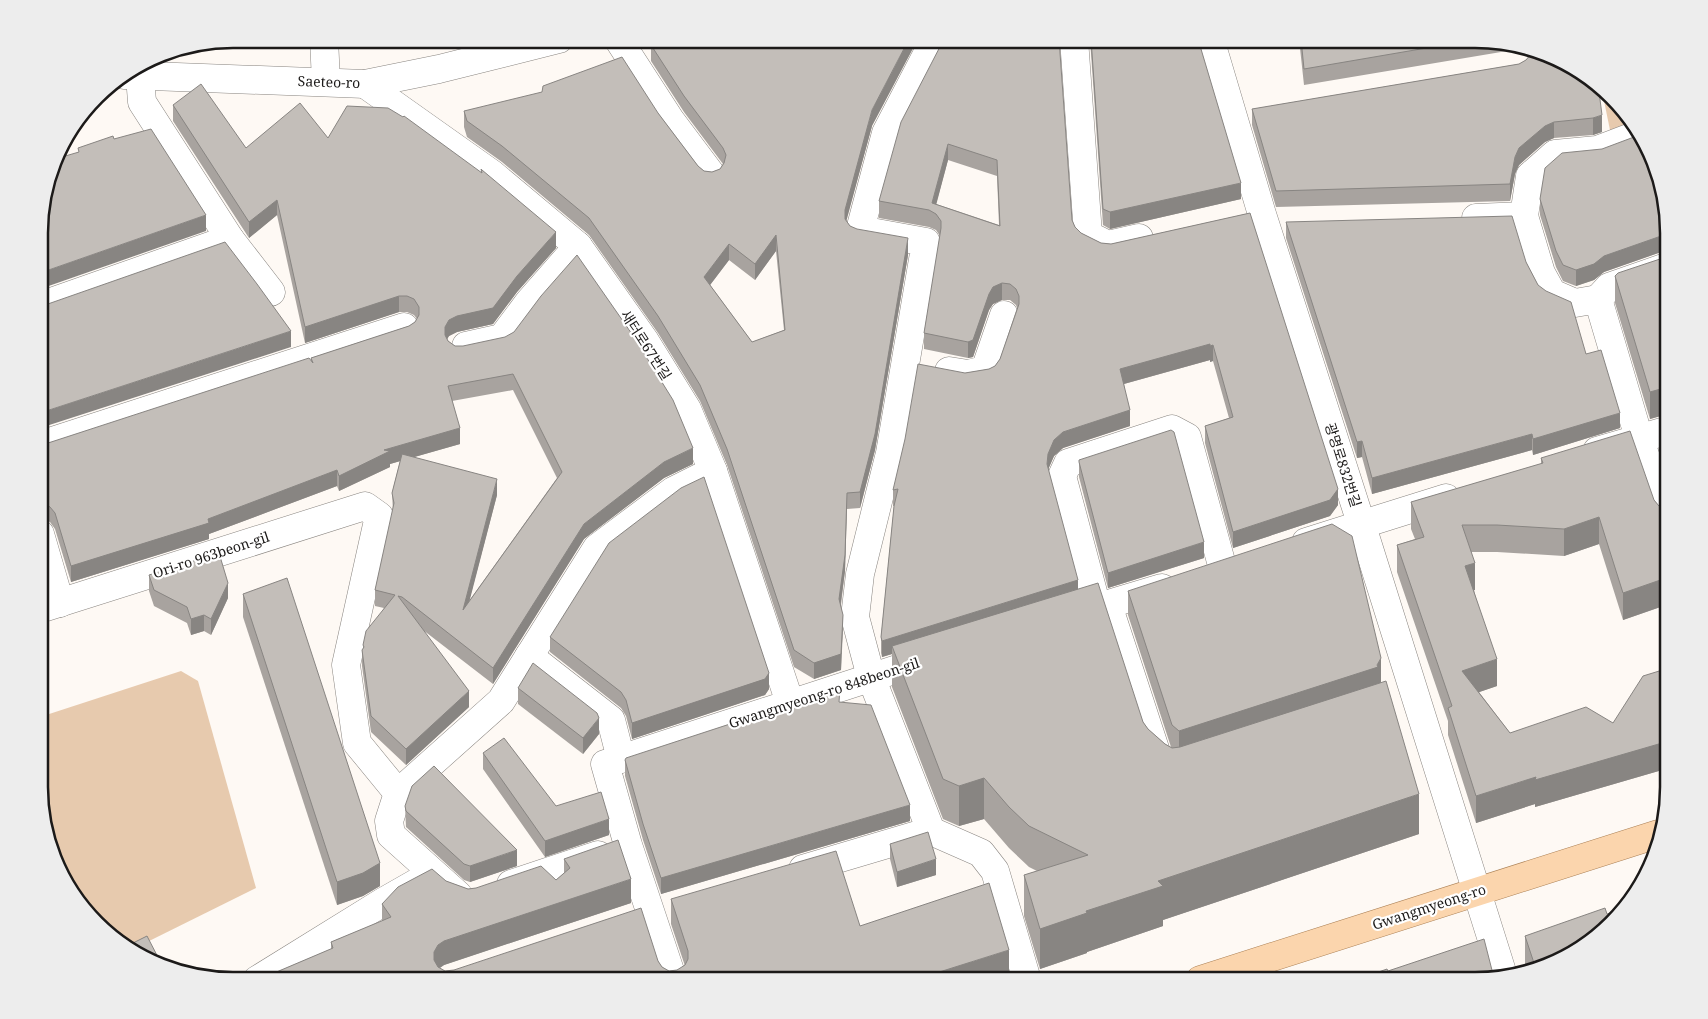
<svg xmlns="http://www.w3.org/2000/svg" width="1708" height="1019" viewBox="0 0 1708 1019" font-family="'Noto Serif','Noto Sans KR',serif">
  <rect width="100%" height="100%" fill="#fef9f4"/>
  <g fill="#e7caae">
    <polygon points="1601,86 1612,95 1635,125 1611,135"/>
    <polygon points="181,671 198,681 256,888 131,950 71,894 40,812 40,717"/>
  </g>
  <g fill="none" stroke-linecap="round" stroke-linejoin="round">
    <defs>
      <g id="minor">
        <polyline points="324,39 326,81"/>
        <polyline points="618,39 671,121 710,173"/>
        <polyline points="935,39 886,133 860,230 926,242 890,453 860,574 855,617 871,677 931,831 981,853 995,871 1027,980"/>
        <polyline points="1074,39 1088,235 1108,245 1139,238"/>
        <polyline points="1210,39 1261,211 1361,523 1503,975"/>
        <polyline points="124,75 365,84 439,69 559,39"/>
        <polyline points="140,76 142,102 230,239"/>
        <polyline points="365,84 492,174 578,246 645,341 687,409 713,471 790,703"/>
        <polyline points="1524,216 1530,176 1555,154 1597,150 1642,133"/>
        <polyline points="1476,218 1524,216 1541,273 1552,293 1575,303 1598,299 1639,438 1669,522"/>
        <polyline points="1598,299 1609,287 1669,266"/>
        <polyline points="40,306 230,239 271,292"/>
        <polyline points="466,346 502,338 529,302 578,246"/>
        <polyline points="949,371 968,374 985,370 1004,315"/>
        <polyline points="40,445 404,327"/>
        <polyline points="1597,451 1669,430"/>
        <polyline points="40,534 60,603"/>
        <polyline points="1306,542 1446,498"/>
        <polyline points="1108,605 1158,758 1164,763"/>
        <polyline points="1097,607 1062,476 1068,463 1172,429 1187,437 1223,569"/>
        <polyline points="40,609 365,506 379,516 346,665 357,743 398,793 389,821 391,835 458,895"/>
        <polyline points="1069,616 1162,588"/>
        <polyline points="529,656 611,720 621,759"/>
        <polyline points="398,793 501,701 597,548 673,491 713,471"/>
        <polyline points="803,869 931,831"/>
        <polyline points="511,884 598,855"/>
        <polyline points="257,980 383,902 418,882"/>
        <polyline points="673,980 628,845 605,764 928,659"/>
      </g>
      <polyline id="major" points="1200,980 1658,834"/>
    </defs>
    <use href="#minor" stroke="#898580" stroke-width="29"/>
    <use href="#major" stroke="#ab8156" stroke-width="29"/>
    <use href="#minor" stroke="#fff" stroke-width="28"/>
    <use href="#major" stroke="#fbd5ad" stroke-width="28"/>
  </g>
  <g fill="#a8a39f" fill-rule="evenodd">
    <path d="M 944,39 L 1072,220 L 1075,227 L 1081,233 L 1101,243 L 1111,244 L 1250,213 L 1338,505 L 1330,516 L 1233,548 L 1205,443 L 1205,426 L 1229,418 L 1213,361 L 1210,362 L 1210,360 L 1124,384 L 1130,426 L 1063,448 L 1054,456 L 1048,469 L 1078,589 L 1143,722 L 1148,729 L 1165,744 L 1171,747 L 1128,615 L 1128,591 L 1381,682 L 1419,834 L 1163,920 L 1163,926 L 1087,952 L 1087,953 L 1040,969 L 1024,916 L 1024,875 L 1037,871 L 1029,867 L 1009,848 L 984,819 L 959,826 L 943,819 L 892,687 L 892,654 L 882,657 L 881,653 L 881,637 L 894,506 L 893,506 L 893,490 L 965,373 L 989,369 L 995,366 L 1000,359 L 1017,308 L 1016,305 L 1010,300 L 1002,300 L 993,304 L 989,310 L 973,357 L 968,358 L 924,349 L 924,333 L 940,236 L 936,230 L 929,227 L 879,218 L 879,201 ZM 948,160 L 997,176 L 999,225 L 936,204 Z"/>
    <polygon points="1090,39 1198,39 1241,199 1110,229 1103,225"/>
    <polygon points="1299,39 1476,39 1526,45 1573,65 1602,132 1593,135 1554,138 1545,142 1519,165 1515,174 1510,201 1276,207 1252,125 1252,109 1519,64 1526,60 1529,57 1528,55 1522,51 1513,50 1304,85"/>
    <path d="M 651,45 L 872,126 L 846,220 L 850,226 L 908,255 L 875,450 L 860,508 L 847,509 L 845,571 L 841,605 L 843,631 L 841,670 L 814,679 L 794,667 L 727,465 L 700,401 L 658,333 L 589,235 L 502,162 L 467,137 L 464,127 L 464,111 L 658,113 L 698,166 L 704,171 L 712,172 L 720,169 L 723,164 L 684,112 L 651,61 ZM 776,251 L 784,330 L 752,342 L 710,285 L 729,260 L 755,280 Z"/>
    <path d="M 173,105 L 246,148 L 328,138 L 481,172 L 481,169 L 556,248 L 517,292 L 493,324 L 457,332 L 449,336 L 447,339 L 448,341 L 455,346 L 463,346 L 693,464 L 664,478 L 584,539 L 493,684 L 423,630 L 469,707 L 406,765 L 371,732 L 362,666 L 362,650 L 363,649 L 363,645 L 384,608 L 375,606 L 375,590 L 393,511 L 392,493 L 400,461 L 390,464 L 390,467 L 339,491 L 337,486 L 209,534 L 209,539 L 71,582 L 55,529 L 50,522 L 44,519 L 40,519 L 40,444 L 45,444 L 311,361 L 311,358 L 409,326 L 415,322 L 417,319 L 414,315 L 407,312 L 399,312 L 305,343 L 277,215 L 249,238 L 173,121 ZM 513,390 L 557,478 L 469,601 L 497,495 L 414,457 L 460,444 L 452,401 Z"/>
    <polygon points="1602,149 1669,219 1669,251 1664,251 1604,272 1594,280 1576,286 1563,281 1556,267 1540,215 1540,199"/>
    <polygon points="1286,222 1526,262 1538,285 1586,354 1620,428 1533,455 1532,450 1372,494 1362,457 1357,458 1286,238"/>
    <polygon points="1669,256 1669,415 1664,415 1650,419 1615,303 1615,276"/>
    <polygon points="1669,419 1669,475 1660,449 1660,422"/>
    <polygon points="1541,458 1654,500 1659,506 1667,510 1669,510 1669,604 1623,620 1599,544 1564,556 1497,552 1471,552 1475,590 1474,590 1497,686 1479,692 1510,733 1613,723 1669,668 1669,768 1535,807 1535,804 1476,823 1448,735 1448,721 1397,572 1397,545 1415,539 1411,529 1411,502 1541,464"/>
    <polygon points="1079,462 1204,558 1108,588 1079,477"/>
    <polygon points="149,575 228,598 211,635 204,631 191,635 187,623 154,606 149,591"/>
    <polygon points="243,594 380,886 363,896 337,905 243,617"/>
    <polygon points="550,637 769,689 765,695 632,739 626,716 621,708 550,652"/>
    <polygon points="518,688 599,734 583,754 518,704"/>
    <polygon points="840,702 910,821 661,894 643,840 625,776 625,760"/>
    <polygon points="483,753 556,806 609,835 545,857 483,769"/>
    <polygon points="405,806 517,866 470,882 464,880 406,827"/>
    <polygon points="890,844 936,875 897,887 890,859"/>
    <polygon points="564,859 631,903 444,965 440,968 445,971 658,961 662,967 669,971 677,970 685,966 671,924 671,899 860,926 1009,974 990,980 260,980 260,979 331,949 331,942 382,921 382,904 446,881 468,889 556,880 564,873"/>
    <polygon points="1607,914 1573,954 1526,968 1525,966 1525,936"/>
  </g>
  <g fill="#888582">
    <polygon points="909,39 918,39 872,126 845,226 845,210 872,110"/>
    <polygon points="1602,115 1602,132 1593,135 1593,118"/>
    <polygon points="1554,122 1554,138 1545,142 1519,165 1515,174 1510,201 1510,184 1515,157 1519,148 1545,126"/>
    <polygon points="948,144 948,160 934,213 932,203"/>
    <polygon points="1241,183 1241,199 1110,229 1110,212"/>
    <polygon points="277,200 277,215 249,238 249,222"/>
    <polygon points="206,215 206,231 40,289 40,273"/>
    <polygon points="556,232 556,248 517,292 493,324 457,332 449,336 445,343 445,327 449,320 517,276"/>
    <polygon points="776,235 776,251 755,280 755,264"/>
    <polygon points="1664,235 1664,251 1604,272 1594,280 1576,286 1576,270 1604,256"/>
    <polygon points="908,238 908,255 875,450 860,508 860,492"/>
    <polygon points="729,244 729,260 704,293 704,277"/>
    <polygon points="1002,283 1002,300 993,304 989,310 973,357 968,358 968,342 989,294 993,287"/>
    <polygon points="399,296 399,312 305,343 305,327"/>
    <polygon points="291,331 291,347 40,428 40,413"/>
    <polygon points="1210,344 1210,360 1120,385 1120,369"/>
    <polygon points="1213,345 1213,361 1210,362 1210,346"/>
    <polygon points="1664,388 1664,415 1650,419 1650,392"/>
    <polygon points="1130,410 1130,426 1063,448 1054,456 1048,470 1047,464 1048,454 1054,440 1063,432"/>
    <polygon points="1620,413 1620,428 1533,455 1533,439"/>
    <polygon points="460,428 460,444 390,464 390,467 339,491 339,476 384,450"/>
    <polygon points="1532,434 1532,450 1372,494 1372,478"/>
    <polygon points="1362,441 1362,457 1357,458 1357,442"/>
    <polygon points="693,448 693,464 664,478 584,539 493,684 493,668 584,524 664,462"/>
    <polygon points="337,470 337,486 209,534 209,539 71,582 71,566 208,519"/>
    <polygon points="497,479 497,495 463,626 463,610"/>
    <polygon points="1338,489 1338,505 1330,516 1233,548 1233,532"/>
    <polygon points="847,493 845,571 839,615 839,599"/>
    <polygon points="1599,517 1599,544 1564,556 1564,529"/>
    <polygon points="1204,542 1204,558 1108,588 1108,573"/>
    <polygon points="1475,563 1475,590 1465,593 1465,566"/>
    <polygon points="1669,577 1669,604 1623,620 1623,593"/>
    <polygon points="1078,580 1078,597 892,646 892,654 882,657 882,641"/>
    <polygon points="228,583 228,598 211,635 211,619"/>
    <polygon points="204,615 204,631 191,635 191,619"/>
    <polygon points="843,615 841,670 814,679 814,663"/>
    <polygon points="1381,658 1381,682 1378,688 1179,755 1179,731 1377,665"/>
    <polygon points="1497,659 1497,686 1462,698 1462,671"/>
    <polygon points="769,673 769,689 765,695 632,739 632,723"/>
    <polygon points="469,691 469,707 406,765 406,749"/>
    <polygon points="599,718 599,734 583,754 583,738"/>
    <polygon points="1669,741 1669,768 1535,807 1535,804 1476,823 1476,796 1536,777"/>
    <polygon points="984,778 984,819 959,826 959,786"/>
    <polygon points="1419,794 1419,834 1163,920 1163,926 1087,952 1087,953 1040,969 1040,929 1158,881"/>
    <polygon points="910,805 910,821 661,894 661,878"/>
    <polygon points="609,819 609,835 545,857 545,841"/>
    <polygon points="517,850 517,866 470,882 470,866"/>
    <polygon points="936,859 936,875 897,887 897,872"/>
    <polygon points="380,863 380,886 363,896 337,905 337,882"/>
    <polygon points="631,879 631,903 444,965 438,969 434,976 434,952 438,945 444,941"/>
    <polygon points="1009,950 1009,974 990,980 914,980"/>
  </g>
  <g fill="#c3beb9" stroke="#888582" fill-rule="evenodd">
    <path d="M 665,39 L 909,39 L 872,110 L 845,210 L 845,219 L 850,226 L 857,229 L 908,238 L 875,434 L 860,492 L 847,493 L 845,555 L 839,599 L 843,615 L 841,654 L 814,663 L 794,650 L 727,449 L 700,385 L 658,316 L 589,218 L 502,146 L 467,121 L 464,111 L 542,92 L 543,86 L 622,57 L 658,113 L 698,166 L 704,171 L 712,172 L 720,169 L 724,163 L 726,155 L 723,148 L 684,96 L 651,45 ZM 776,235 L 785,330 L 752,342 L 704,277 L 729,244 L 755,264 Z"/>
    <path d="M 944,39 L 1059,39 L 1072,220 L 1075,227 L 1081,233 L 1101,243 L 1111,244 L 1250,213 L 1338,489 L 1330,500 L 1233,532 L 1205,426 L 1233,417 L 1213,345 L 1210,346 L 1210,344 L 1120,369 L 1130,410 L 1063,432 L 1054,440 L 1048,454 L 1047,464 L 1078,580 L 882,641 L 881,637 L 894,506 L 898,489 L 893,490 L 905,439 L 918,364 L 965,373 L 989,369 L 995,366 L 1000,359 L 1019,304 L 1019,296 L 1016,289 L 1010,284 L 1002,283 L 993,287 L 989,294 L 973,340 L 968,342 L 924,333 L 941,228 L 941,221 L 936,214 L 929,210 L 879,201 L 901,122 ZM 948,144 L 997,160 L 1000,226 L 932,203 Z"/>
    <polygon points="1091,39 1198,39 1241,183 1110,212 1103,209"/>
    <polygon points="1301,39 1479,39 1304,69"/>
    <polygon points="1531,48 1573,65 1598,84 1602,115 1593,118 1554,122 1545,126 1519,148 1515,157 1510,184 1276,191 1252,109 1519,64 1526,60 1531,54"/>
    <polygon points="201,84 246,148 300,103 328,138 347,106 388,108 403,117 404,116 482,173 481,169 482,170 556,232 517,276 493,308 457,316 449,320 445,327 445,335 448,341 455,346 463,346 505,337 514,332 541,296 577,255 632,334 673,400 693,448 664,462 584,524 493,668 402,597 398,596 469,691 406,749 371,716 362,650 364,647 363,645 366,631 395,595 375,590 394,503 392,493 402,454 497,479 463,610 562,472 513,374 448,386 460,428 384,450 390,451 339,476 337,470 208,519 209,523 71,566 55,513 50,507 44,503 40,503 40,444 45,444 309,358 313,363 311,358 409,326 415,322 419,315 419,307 414,299 407,296 399,296 305,327 277,200 249,222 173,105"/>
    <polygon points="151,129 206,215 40,273 40,207 55,159 79,152 78,148 113,136 114,139"/>
    <polygon points="1642,134 1643,135 1669,219 1669,235 1664,235 1604,256 1594,264 1576,270 1563,265 1556,251 1540,199 1545,168 1562,153 1602,149"/>
    <polygon points="1512,216 1526,262 1538,285 1546,291 1571,302 1586,354 1601,350 1620,413 1533,439 1532,434 1372,478 1362,441 1357,442 1286,222"/>
    <polygon points="225,242 257,284 291,331 40,413 40,305 45,305"/>
    <polygon points="1669,256 1669,388 1664,388 1650,392 1615,276 1618,273"/>
    <polygon points="1669,419 1669,448 1660,422"/>
    <polygon points="1171,430 1174,432 1204,542 1108,573 1079,462 1079,460"/>
    <polygon points="1630,431 1654,500 1659,506 1667,510 1669,510 1669,577 1623,593 1599,517 1564,529 1497,525 1462,525 1475,563 1465,566 1497,659 1462,671 1510,733 1586,707 1613,723 1643,676 1669,668 1669,741 1535,780 1536,777 1476,796 1448,708 1452,706 1397,545 1424,537 1411,502 1543,463 1541,458"/>
    <polygon points="704,477 769,673 765,679 632,723 626,700 621,692 550,637 609,543 681,488"/>
    <polygon points="1332,524 1352,536 1381,658 1377,665 1378,667 1179,731 1172,725 1128,591"/>
    <polygon points="219,553 228,583 211,619 204,615 191,619 187,607 154,590 149,575"/>
    <polygon points="287,578 380,863 363,873 337,882 243,594"/>
    <polygon points="1098,583 1143,722 1148,729 1165,744 1172,748 1180,747 1386,681 1419,794 1158,881 1163,886 1086,911 1087,913 1040,929 1024,875 1088,855 1029,826 1009,807 984,778 959,786 943,779 892,646"/>
    <polygon points="533,663 597,713 599,718 583,738 518,688"/>
    <polygon points="840,688 839,702 871,705 910,805 661,878 643,824 625,760 626,758"/>
    <polygon points="504,738 556,806 601,792 609,819 545,841 483,753"/>
    <polygon points="434,766 517,850 470,866 464,864 406,811 405,806 412,786"/>
    <polygon points="928,832 936,859 897,872 890,844"/>
    <polygon points="618,840 631,879 444,941 438,945 434,952 434,960 438,967 445,971 454,970 641,908 658,961 662,967 669,971 677,970 685,965 688,959 688,951 671,899 836,851 860,926 989,883 1009,950 914,980 261,980 260,979 333,948 331,942 391,917 382,904 398,887 432,869 446,881 468,889 476,888 541,866 556,880 570,868 564,859"/>
    <polygon points="1605,908 1607,914 1623,910 1612,924 1573,954 1535,966 1525,936"/>
    <polygon points="147,936 162,965 135,954 127,946"/>
    <polygon points="1484,939 1494,978 1488,980 1356,980 1387,969 1388,971"/>
  </g>
  <g text-anchor="middle" stroke-width="4.5" stroke-linejoin="round" paint-order="stroke">
    <g font-size="14" fill="#1c1a19" stroke="#fff">
      <text transform="translate(329 82) rotate(2)" y="5">Saeteo-ro</text>
      <text transform="translate(646 345) rotate(57)" y="5">새터로67번길</text>
      <text transform="translate(1343 465) rotate(72)" y="5">광명로832번길</text>
      <text transform="translate(211 555) rotate(-18)" y="5">Ori-ro 963beon-gil</text>
      <text transform="translate(824 693) rotate(-18)" y="5">Gwangmyeong-ro 848beon-gil</text>
      <text transform="translate(1429 907) rotate(-18)" y="5">Gwangmyeong-ro</text>
    </g>
  </g>
  <path d="M0 0H1708V1019H0ZM233 48H1475A185 185 0 0 1 1660 233V787A185 185 0 0 1 1475 972H233A185 185 0 0 1 48 787V233A185 185 0 0 1 233 48Z" fill="#ededed" fill-rule="evenodd"/>
  <path fill="none" stroke="#1c1a19" stroke-width="2.5" d="M233 48H1475A185 185 0 0 1 1660 233V787A185 185 0 0 1 1475 972H233A185 185 0 0 1 48 787V233A185 185 0 0 1 233 48Z"/>
</svg>
